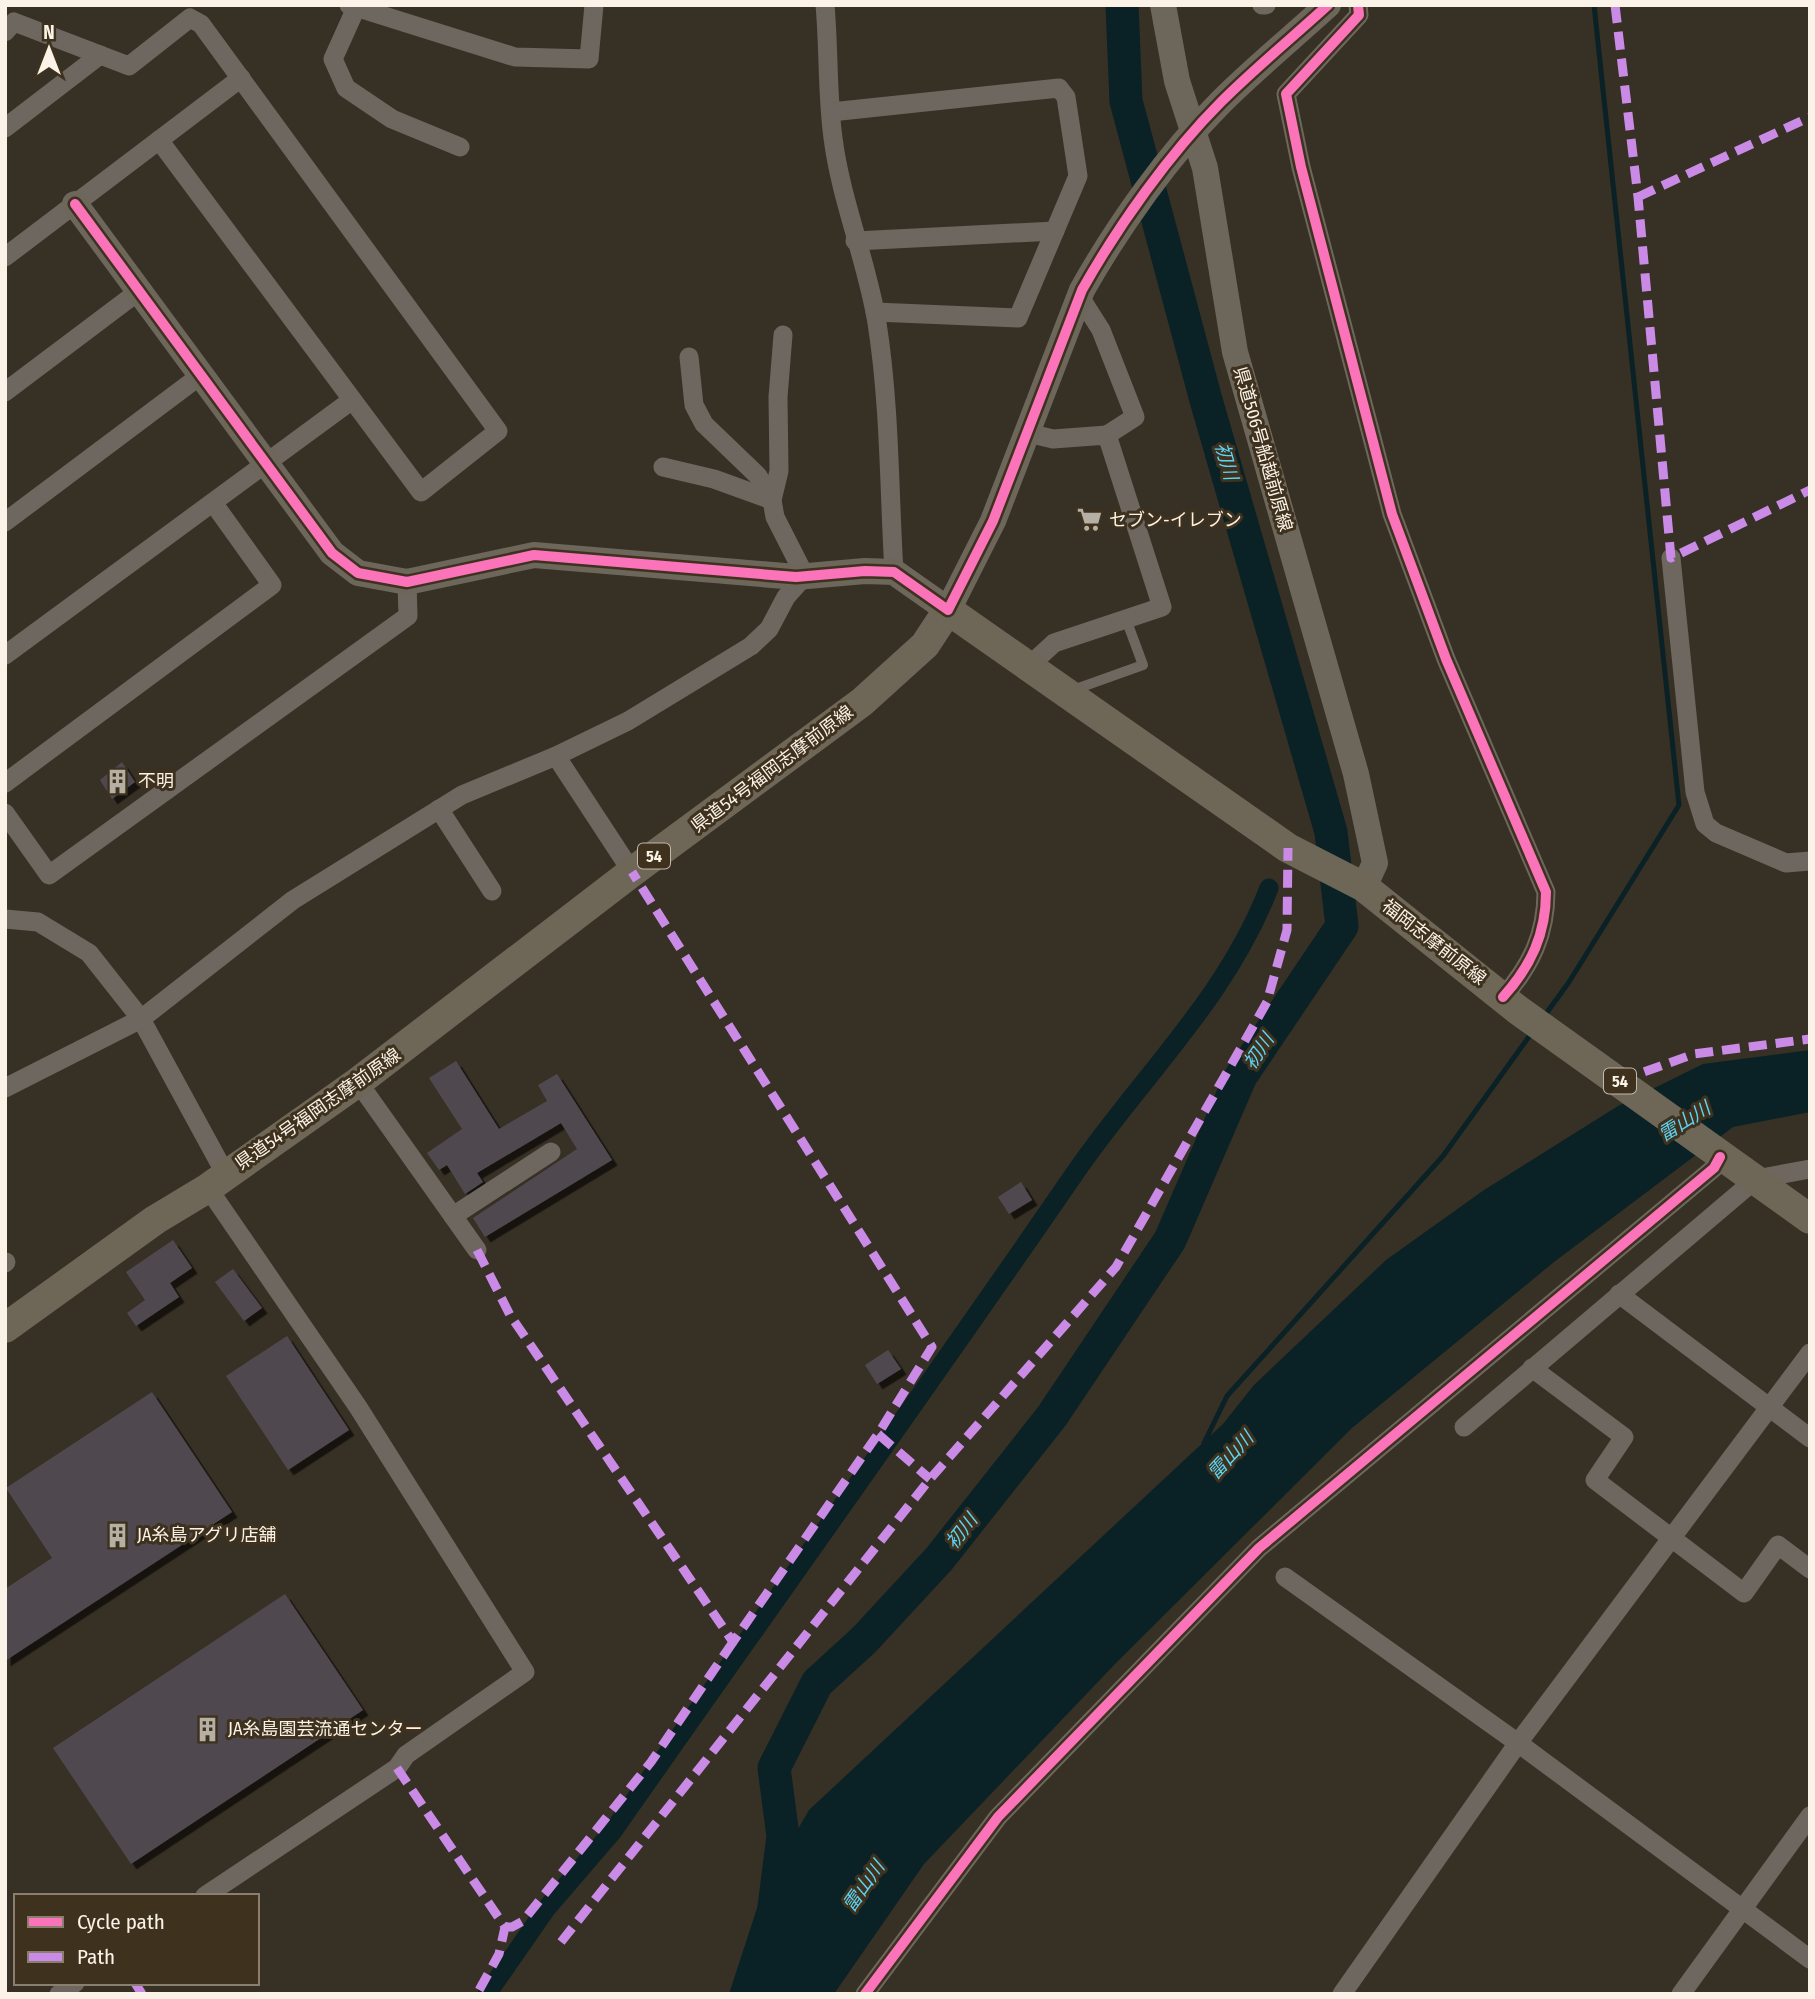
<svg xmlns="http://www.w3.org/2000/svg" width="1815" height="1999" viewBox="0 0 1815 1999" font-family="'Fira Sans Condensed','Noto Sans JP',sans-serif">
  <defs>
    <filter id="shadow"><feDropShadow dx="5.5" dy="5.5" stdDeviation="0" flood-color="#0009"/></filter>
  </defs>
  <rect width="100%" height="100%" fill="#373025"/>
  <polygon fill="#0a2126" points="1810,1050 1810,1112 1733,1127 1554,1262 1352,1428 1116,1663 924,1864 834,1994 729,1994 763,1890 809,1810 1223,1424 1254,1385 1386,1260 1484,1190 1618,1106 1703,1064"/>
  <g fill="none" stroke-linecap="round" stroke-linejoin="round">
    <g stroke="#0a2126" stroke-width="5">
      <polyline points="1543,1018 1569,982 1679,805 1594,5"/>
      <polyline points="1204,1443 1227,1396 1443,1156 1533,1031"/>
    </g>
    <path stroke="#0a2126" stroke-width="19" d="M 487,1994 L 546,1909 L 613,1831 C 767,1611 923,1394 1075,1173 C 1141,1077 1226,999 1269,888"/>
    <polyline stroke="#0a2126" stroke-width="33" points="763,1994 783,1836 774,1768 817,1683 864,1640 939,1559 1052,1416 1170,1240 1241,1076 1342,926 1331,832 1206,400 1126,101 1122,5"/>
  </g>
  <g fill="#504a4f" filter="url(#shadow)">
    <polygon points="122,762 135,782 112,799 100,780"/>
    <polygon points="456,1061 499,1129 547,1101 538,1085 557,1074 612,1160 485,1237 473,1218 577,1149 561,1123 477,1173 483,1182 465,1194 447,1165 439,1170 427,1153 462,1129 429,1078"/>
    <polygon points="1021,1182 1032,1200 1009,1214 998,1197"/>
    <polygon points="173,1240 192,1268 170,1283 179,1297 136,1326 127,1313 145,1300 126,1272"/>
    <polygon points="233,1269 262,1308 244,1321 215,1282"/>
    <polygon points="287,1336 349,1430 288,1470 226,1376"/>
    <polygon points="888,1350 901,1369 877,1384 865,1365"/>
    <polygon points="152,1392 232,1512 5,1661 5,1589 52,1558 6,1488"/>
    <polygon points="285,1594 363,1710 131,1864 53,1748"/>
  </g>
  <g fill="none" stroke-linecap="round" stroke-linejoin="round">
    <polyline stroke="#6d6760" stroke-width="10" points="1073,690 1143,665 1126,619"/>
    <g stroke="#6d6760" stroke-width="19">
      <polyline points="349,5 515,57 589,59 594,5"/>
      <path d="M 825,5 C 829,49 827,94 833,138 C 841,201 867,261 877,323 C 890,406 889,489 894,572"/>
      <polyline points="1262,5 1266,5"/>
      <path d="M 1358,5 L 1359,15 L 1286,94 L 1301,167 L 1392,514 L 1446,659 L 1546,892 C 1546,934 1531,966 1503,997"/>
      <polyline points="356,8 333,59 346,88 392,119 460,147"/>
      <polyline points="5,32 14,22 129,66 190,18 201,24 498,431 421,492 159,140"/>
      <polyline points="831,112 1059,88 1066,97 1078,176 1018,318 875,312"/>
      <polyline points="5,128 100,55"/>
      <polyline points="855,241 1055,231"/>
      <polyline points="5,257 241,78"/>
      <polyline points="1080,297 1101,330 1135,417 1107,435"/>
      <polyline points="689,357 694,405 704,424 758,476 772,500"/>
      <polyline points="5,392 139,291"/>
      <polyline points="1028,433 1053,439 1107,435 1162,607 1054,643 1028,667"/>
      <polyline points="663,467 714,479 772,500"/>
      <polyline points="5,522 201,375"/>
      <polyline points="1671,558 1695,792 1705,824 1716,833 1786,863 1810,861"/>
      <polyline points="5,655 352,400"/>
      <polyline points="556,756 632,872"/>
      <polyline points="5,783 272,585 214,504"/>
      <polyline points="439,809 492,891"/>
      <polyline points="5,813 49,875 408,616 407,582"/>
      <polyline points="5,919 38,922 89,953 141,1019 226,1175"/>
      <polyline points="358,1082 477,1250"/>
      <polyline points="5,1088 141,1019 293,900 462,795 556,756 628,721 751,646 769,629 786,597 805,576 775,517 772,500 779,471 778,397 783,335"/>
      <polyline points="453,1216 551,1152"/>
      <polyline points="5,1263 6,1262"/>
      <polyline points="1619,1294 1810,1438"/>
      <polyline points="1532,1368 1624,1437 1595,1480 1744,1593 1778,1545 1810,1569"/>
      <polyline points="1464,1427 1756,1179 1810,1169"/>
      <polyline points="1285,1577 1518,1743 1810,1959"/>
      <polyline points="205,1896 397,1768 406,1755 525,1672 358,1407 208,1188"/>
      <polyline points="59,1994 75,1983"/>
      <polyline points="865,1994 998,1817 1259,1548 1714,1168 1720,1157"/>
      <polyline points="1342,1994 1518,1743 1810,1353"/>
      <polyline points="1681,1994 1810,1816"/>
    </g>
    <g stroke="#6d665b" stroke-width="26">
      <polyline points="1163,5 1177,81 1205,168 1235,352 1356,774 1375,863 1364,887"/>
      <path d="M 75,204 L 332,553 L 358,573 L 407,582 L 534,555 L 796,577 L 865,571 L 894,572 L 948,610 L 993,521 L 1082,290 C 1118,226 1169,154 1221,102 C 1255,68 1293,37 1328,5"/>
    </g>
    <polyline stroke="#6e6656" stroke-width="30" points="5,1328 155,1220 208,1188 358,1082 632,872 862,702 925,645 948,610 1288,848 1364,887 1518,1010 1810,1219"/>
    <g stroke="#ca8be6" stroke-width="9" stroke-dasharray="18 9" stroke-linecap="butt">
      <polyline points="1615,5 1638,197 1671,558 1810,490"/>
      <polyline points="1638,197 1810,117"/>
      <polyline points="1619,1081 1694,1054 1810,1039"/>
      <polyline points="477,1250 510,1315 733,1642 878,1434 932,1347 632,872"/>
      <polyline points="878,1434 930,1479"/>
      <polyline points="397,1768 505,1927 499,1954 477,1994"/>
      <polyline points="505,1927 512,1927 523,1921 651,1762 733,1642"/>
      <polyline points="561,1942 930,1479 1116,1267 1267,1002 1287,930 1288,848"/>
      <polyline points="135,1983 142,1994"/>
    </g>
    <defs>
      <g id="cycleway">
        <path d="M 1358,5 L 1359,15 L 1286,94 L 1301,167 L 1392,514 L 1446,659 L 1546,892 C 1546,934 1531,966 1503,997"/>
        <path d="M 75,204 L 332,553 L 358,573 L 407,582 L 534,555 L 796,577 L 865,571 L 894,572 L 948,610 L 993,521 L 1082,290 C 1118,226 1169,154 1221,102 C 1255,68 1293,37 1328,5"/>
        <polyline points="865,1994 998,1817 1259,1548 1714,1168 1720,1157"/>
      </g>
    </defs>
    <use href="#cycleway" stroke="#3e311e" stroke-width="15"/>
    <use href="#cycleway" stroke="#fb73b8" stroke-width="10"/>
  </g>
  <defs>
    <symbol id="supermarket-bare" viewBox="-9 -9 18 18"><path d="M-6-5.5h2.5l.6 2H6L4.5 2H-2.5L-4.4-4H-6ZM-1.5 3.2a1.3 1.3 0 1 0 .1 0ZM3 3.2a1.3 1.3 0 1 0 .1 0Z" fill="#b6afa3" stroke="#3e311e" stroke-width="2.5" paint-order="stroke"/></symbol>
    <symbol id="building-bare" viewBox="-9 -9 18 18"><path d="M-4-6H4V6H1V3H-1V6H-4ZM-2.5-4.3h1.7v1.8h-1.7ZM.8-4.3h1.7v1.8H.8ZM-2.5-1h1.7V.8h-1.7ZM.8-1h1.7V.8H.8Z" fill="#b6afa3" stroke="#3e311e" stroke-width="2.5" paint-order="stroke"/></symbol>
  </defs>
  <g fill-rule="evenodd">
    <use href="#supermarket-bare" x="1072" y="502" width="35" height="35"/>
    <use href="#building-bare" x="100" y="764" width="35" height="35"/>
    <use href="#building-bare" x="100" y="1518" width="35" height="35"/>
    <use href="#building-bare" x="190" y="1712" width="35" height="35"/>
  </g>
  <g text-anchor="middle" stroke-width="6" stroke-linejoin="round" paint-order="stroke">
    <g fill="#3e311e" stroke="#c2b9ab" stroke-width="2">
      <rect x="638" y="843.5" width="32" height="25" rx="5"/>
      <rect x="1604" y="1068.5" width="32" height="25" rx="5"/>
    </g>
    <g font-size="16" font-weight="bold" fill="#fbf3e7">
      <text x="654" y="862">54</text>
      <text x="1620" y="1087">54</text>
    </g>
    <g font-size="18" fill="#fbf3e7" stroke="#3e311e">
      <text transform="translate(1263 449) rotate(74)" y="6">県道506号船越前原線</text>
      <text transform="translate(772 769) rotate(-37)" y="6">県道54号福岡志摩前原線</text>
      <text transform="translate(1434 942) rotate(38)" y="6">福岡志摩前原線</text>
      <text transform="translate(318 1109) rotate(-35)" y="6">県道54号福岡志摩前原線</text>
    </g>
    <g font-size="18" fill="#fbf3e7" stroke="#3e311e" text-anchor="start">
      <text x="1109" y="526">セブン-イレブン</text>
      <text x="138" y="787">不明</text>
      <text x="137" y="1541">JA糸島アグリ店舗</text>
      <text x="228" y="1735">JA糸島園芸流通センター</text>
    </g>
    <g font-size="19" font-style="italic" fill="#5cd4f4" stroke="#3e311e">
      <text transform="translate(1227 461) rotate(74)" y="7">初川</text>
      <text transform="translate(1258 1051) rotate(-56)" y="7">初川</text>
      <text transform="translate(1684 1121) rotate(-32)" y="7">雷山川</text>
      <text transform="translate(1230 1455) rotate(-47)" y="7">雷山川</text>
      <text transform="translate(961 1531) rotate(-52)" y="7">初川</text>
      <text transform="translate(863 1886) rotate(-55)" y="7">雷山川</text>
    </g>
  </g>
  <rect width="1815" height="1999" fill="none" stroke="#fbf3e7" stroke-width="14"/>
  <rect x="14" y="1894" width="245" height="91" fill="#3e311e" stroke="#8a7f6e" stroke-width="2"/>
  <rect x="28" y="1917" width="35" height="10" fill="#fb73b8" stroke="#8a7f6e" stroke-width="2"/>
  <text x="77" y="1929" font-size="21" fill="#fbf3e7">Cycle path</text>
  <rect x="28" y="1952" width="35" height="10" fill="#ca8be6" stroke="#8a7f6e" stroke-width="2"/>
  <text x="77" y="1964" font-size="21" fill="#fbf3e7">Path</text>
  <g transform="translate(49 49)" stroke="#3e311e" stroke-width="5" paint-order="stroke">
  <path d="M0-5L12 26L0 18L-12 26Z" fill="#fbf3e7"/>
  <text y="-10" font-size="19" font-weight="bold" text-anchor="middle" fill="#fbf3e7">N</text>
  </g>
</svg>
